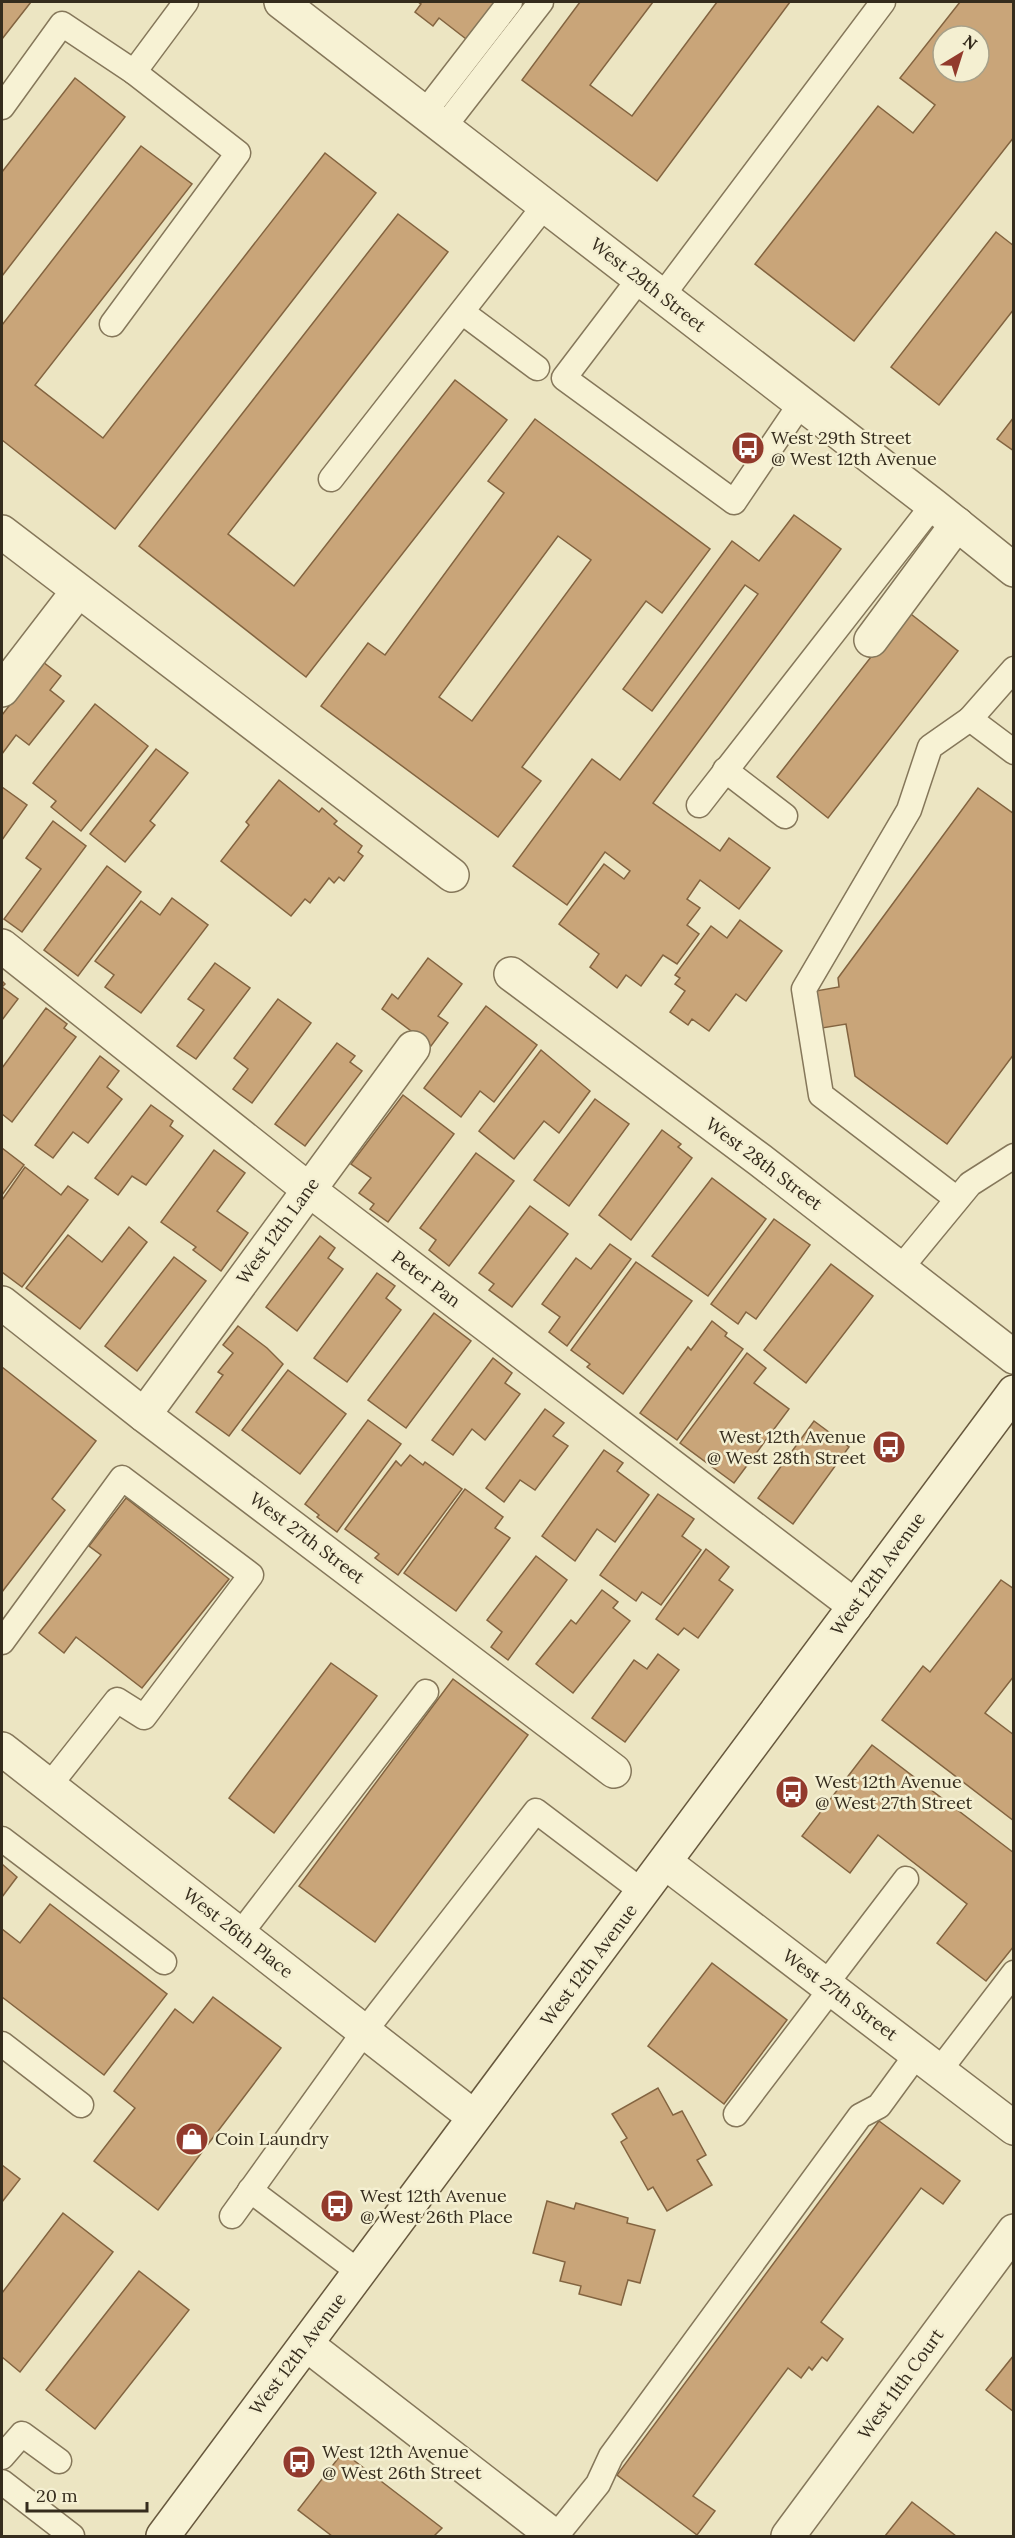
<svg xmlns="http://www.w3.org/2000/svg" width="1015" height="2538" viewBox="0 0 1015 2538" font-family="Lora,serif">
  <rect width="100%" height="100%" fill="#ece5c2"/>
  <g fill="#c9a579" stroke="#836440" stroke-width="1.5" fill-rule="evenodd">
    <polygon points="2,2 31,2 2,39"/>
    <polygon points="418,2 502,2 470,42 439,18 433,26 415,12 421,4"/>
    <polygon points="580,2 653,2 590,85 632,116 717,2 790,2 657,181 522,80"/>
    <path d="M 960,2 L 1014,2 L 1014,137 L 854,341 L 755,264 L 878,106 L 913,133 L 935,105 L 900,78 ZM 943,36 L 979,36 L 979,72 L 943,72 Z"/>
    <polygon points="75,78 125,117 2,276 2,172"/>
    <polygon points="141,146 192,184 35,385 103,438 325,153 376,193 115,529 2,440 2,325"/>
    <polygon points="398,214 448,252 228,534 294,586 455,380 507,420 306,677 139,546"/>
    <polygon points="996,232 1014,246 1014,309 939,405 891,367"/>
    <polygon points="1014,417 1014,451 997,439"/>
    <path d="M 535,419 L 710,549 L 662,613 L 646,601 L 522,767 L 541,781 L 498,837 L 321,706 L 368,643 L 385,655 L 504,493 L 488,481 ZM 558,536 L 591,560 L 472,721 L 439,697 Z"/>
    <polygon points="794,515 841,549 653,803 720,851 729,838 770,868 739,909 700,880 687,899 700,908 687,925 699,934 677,964 663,955 641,986 626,975 617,988 590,967 599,954 559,924 604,864 624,879 630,871 605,852 567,905 513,866 592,759 620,780 758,594 745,585 652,711 623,689 732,541 759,561"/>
    <polygon points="907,611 958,651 828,818 777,777"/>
    <polygon points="43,662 61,676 50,690 64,701 29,745 16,735 2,754 2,715"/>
    <polygon points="95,704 148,746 81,831 51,807 56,801 33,783"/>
    <polygon points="156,749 188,773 150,821 155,825 125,862 90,834"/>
    <polygon points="279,780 319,812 322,808 337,821 334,824 362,846 358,852 363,856 344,881 339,877 334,883 329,878 310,903 305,899 291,916 221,861 249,825 246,822"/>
    <polygon points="2,787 27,805 2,840"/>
    <polygon points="978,788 1014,814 1014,1054 947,1144 855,1076 846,1024 816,1029 810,992 839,987 838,978"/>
    <polygon points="53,821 86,846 22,932 4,919 41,869 26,858"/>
    <polygon points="107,866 141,892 78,976 44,950"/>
    <polygon points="172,898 208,925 141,1013 105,987 114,975 95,961 141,901 160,915"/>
    <polygon points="740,920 782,951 746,1001 736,994 709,1031 692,1019 688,1025 670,1012 685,991 675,984 680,978 675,975 711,926 727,938"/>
    <polygon points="428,958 462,984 438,1016 448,1023 431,1046 382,1009 392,994 398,999"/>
    <polygon points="215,963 250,988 196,1059 177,1046 204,1010 188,999"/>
    <polygon points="2,981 5,984 2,987 18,999 2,1020"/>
    <polygon points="278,999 311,1023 252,1103 233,1089 248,1069 234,1058"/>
    <polygon points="486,1006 537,1045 494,1102 480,1091 461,1117 424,1088"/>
    <polygon points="46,1008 67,1024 64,1028 76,1037 12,1122 2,1114 2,1068"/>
    <polygon points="337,1043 355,1056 350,1062 362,1071 305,1146 275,1124"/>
    <polygon points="541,1050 590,1091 559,1133 544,1121 514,1159 479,1131"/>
    <polygon points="100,1056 119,1071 107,1087 122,1099 88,1143 73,1132 53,1158 35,1145"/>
    <polygon points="403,1095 454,1134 388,1222 370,1209 374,1204 359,1193 371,1178 351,1164"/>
    <polygon points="595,1099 629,1124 569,1206 534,1180"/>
    <polygon points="151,1105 173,1121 170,1126 183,1136 146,1185 132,1176 118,1195 95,1178"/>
    <polygon points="662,1130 681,1144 678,1147 692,1158 631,1240 599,1215"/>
    <polygon points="2,1148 24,1165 2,1195"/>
    <polygon points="214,1150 245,1173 217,1211 248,1233 221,1271 193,1250 196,1247 161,1222"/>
    <polygon points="476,1153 514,1181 449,1266 429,1250 436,1240 420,1228"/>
    <polygon points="25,1167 61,1195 68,1186 88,1200 22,1287 2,1272 2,1200"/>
    <polygon points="712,1178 766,1219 708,1296 652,1256"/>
    <polygon points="530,1206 568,1234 512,1307 489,1290 494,1284 479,1273"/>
    <polygon points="774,1219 810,1245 756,1319 746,1312 738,1324 711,1304"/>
    <polygon points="129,1227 147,1242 80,1329 26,1288 68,1235 102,1262"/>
    <polygon points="320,1236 335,1248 328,1258 343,1269 297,1331 266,1307"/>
    <polygon points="610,1244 631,1259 567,1346 549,1332 560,1317 542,1304 576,1258 591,1269"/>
    <polygon points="174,1257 206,1281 137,1371 105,1346"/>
    <polygon points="636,1262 692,1301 623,1394 587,1367 590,1364 571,1350"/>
    <polygon points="831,1264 873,1296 806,1383 764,1350"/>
    <polygon points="377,1273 395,1286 386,1298 401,1310 347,1382 314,1358"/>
    <polygon points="434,1313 471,1341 406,1428 368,1400"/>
    <polygon points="712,1321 727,1333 725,1336 743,1349 677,1440 640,1413 688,1347 691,1350"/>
    <polygon points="238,1326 267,1348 283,1364 229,1436 196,1412 223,1375 218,1372 233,1353 223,1345"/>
    <polygon points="747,1353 766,1368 754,1383 789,1409 734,1483 680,1443"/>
    <polygon points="493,1358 512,1373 505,1383 520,1394 485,1440 472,1429 453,1455 432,1440"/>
    <polygon points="2,1367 96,1441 52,1499 65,1510 2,1592"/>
    <polygon points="288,1370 346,1414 300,1474 242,1430"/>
    <polygon points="545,1409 564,1423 553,1436 568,1446 535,1490 520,1480 504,1502 486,1488"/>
    <polygon points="368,1420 401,1444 337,1532 317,1517 319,1515 305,1504"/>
    <polygon points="814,1421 849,1447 793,1524 758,1498"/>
    <polygon points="604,1450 623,1463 617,1471 649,1495 615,1542 597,1529 575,1561 542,1536"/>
    <polygon points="410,1455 423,1465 425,1462 462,1489 398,1575 375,1558 379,1554 345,1529 396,1461 401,1466"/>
    <polygon points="465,1489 503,1517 495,1528 510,1538 456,1611 404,1573"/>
    <polygon points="658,1494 694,1519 682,1536 701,1550 661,1605 642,1592 636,1601 600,1575"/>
    <polygon points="126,1498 229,1579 142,1688 76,1637 64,1653 39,1633 101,1555 89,1546"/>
    <polygon points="706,1549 729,1567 719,1580 733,1590 698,1638 684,1628 678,1635 656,1619"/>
    <polygon points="536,1556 567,1580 508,1660 491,1647 502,1632 487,1620"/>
    <polygon points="1001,1580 1014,1589 1014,1676 985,1713 1014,1735 1014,1821 882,1720 923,1666 930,1672"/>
    <polygon points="602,1590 618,1602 613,1608 630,1621 573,1693 536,1664 571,1620 576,1624"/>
    <polygon points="658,1654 679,1670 625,1742 592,1718 634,1660 647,1669"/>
    <polygon points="331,1663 377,1696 274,1833 229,1798"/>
    <polygon points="453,1679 528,1735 375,1942 299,1886"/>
    <polygon points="872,1745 1014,1853 1014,1946 986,1981 937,1943 967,1904 878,1835 850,1873 802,1836"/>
    <polygon points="2,1864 17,1877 2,1897"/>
    <polygon points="50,1904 167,1994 104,2075 2,1997 2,1929 20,1943"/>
    <polygon points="712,1963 787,2020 724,2104 648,2046"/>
    <polygon points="213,1997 281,2048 158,2210 94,2161 135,2108 114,2091 175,2009 193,2023"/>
    <polygon points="658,2088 673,2115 682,2111 706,2155 697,2160 712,2185 667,2211 653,2187 648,2190 621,2142 627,2138 612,2114"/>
    <polygon points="879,2121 960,2181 943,2204 921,2188 821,2322 843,2339 827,2361 822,2357 812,2370 809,2367 801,2378 788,2368 693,2496 715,2511 697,2535 617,2475"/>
    <polygon points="2,2165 20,2179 2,2202"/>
    <polygon points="547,2201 574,2209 576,2203 628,2218 627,2223 655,2230 640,2283 628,2280 621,2305 579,2294 581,2286 560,2281 565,2262 533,2253"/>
    <polygon points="63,2213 113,2252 20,2372 2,2357 2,2293"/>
    <polygon points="139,2271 189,2310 95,2429 46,2390"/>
    <polygon points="1014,2355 1014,2412 986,2390"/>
    <polygon points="343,2452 442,2528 434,2536 332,2536 298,2510"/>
    <polygon points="912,2502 956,2536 885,2536"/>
  </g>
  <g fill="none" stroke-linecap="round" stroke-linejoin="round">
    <defs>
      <g id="service">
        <polyline points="2,107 62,24 134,72 186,2"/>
        <polyline points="425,112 510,2"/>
        <polyline points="444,127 541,2"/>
        <polyline points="640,278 564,378 734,502 801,403"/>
        <polyline points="662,296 883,2"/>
        <polyline points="462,312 537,368"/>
        <polyline points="112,324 238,153 134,72"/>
        <polyline points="331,479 545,205"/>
        <polyline points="1014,669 970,719 1014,752"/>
        <polyline points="725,770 785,816"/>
        <polyline points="699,805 933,505"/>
        <polyline points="957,1199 821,1095 804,989 909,810 930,747 970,719"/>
        <polyline points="900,1269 970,1184 1014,1156"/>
        <polyline points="2,1642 122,1478 251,1575 144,1717 117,1700 49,1786"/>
        <polyline points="2,1839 164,1962"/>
        <polyline points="240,1934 426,1692"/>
        <polyline points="825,1985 906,1879"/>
        <polyline points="2,2044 81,2105"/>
        <polyline points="939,2071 1014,1973"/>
        <polyline points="736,2114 831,1989"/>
        <polyline points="250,2190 359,2272"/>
        <polyline points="232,2216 364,2032 536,1811 643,1892"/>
        <polyline points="2,2457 22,2434 59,2461"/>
        <polyline points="2,2482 72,2536"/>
        <polyline points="556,2536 598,2484 611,2456 860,2116 879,2106 917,2054"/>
      </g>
      <g id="minor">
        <polyline points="2,532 452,875"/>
        <polyline points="871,640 957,524"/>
        <polyline points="2,690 78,591"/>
        <polyline points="2,946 308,1189 855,1606"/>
        <polyline points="511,974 760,1160 1014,1357"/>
        <polyline points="2,1303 144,1415 614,1771"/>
        <polyline points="144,1415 413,1048"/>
        <polyline points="2,1749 474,2117"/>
        <polyline points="666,1863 1014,2128"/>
        <polyline points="306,2344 554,2536"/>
        <polyline points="788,2536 1014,2231"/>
      </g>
      <polyline id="tertiary" points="281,2 933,505 1014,570"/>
      <polyline id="secondary" points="163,2536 1014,1392"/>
    </defs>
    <use href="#service" stroke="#85775a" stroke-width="27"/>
    <use href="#minor" stroke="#85775a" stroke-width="36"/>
    <use href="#tertiary" stroke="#85775a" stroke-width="36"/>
    <use href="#secondary" stroke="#67583d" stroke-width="36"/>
    <use href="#service" stroke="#f7f2d4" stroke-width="24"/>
    <use href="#minor" stroke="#f7f2d4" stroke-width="33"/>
    <use href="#tertiary" stroke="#f7f2d4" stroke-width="33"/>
    <use href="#secondary" stroke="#f7f2d4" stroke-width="33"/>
  </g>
  <defs>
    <symbol id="bus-disc" viewBox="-11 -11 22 22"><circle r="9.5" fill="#923a2c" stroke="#f4efd1"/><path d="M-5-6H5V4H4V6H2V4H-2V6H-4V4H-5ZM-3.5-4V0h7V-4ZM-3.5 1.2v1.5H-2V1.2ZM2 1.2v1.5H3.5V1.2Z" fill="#fff"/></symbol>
    <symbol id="shop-disc" viewBox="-11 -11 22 22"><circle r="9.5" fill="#923a2c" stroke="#f4efd1"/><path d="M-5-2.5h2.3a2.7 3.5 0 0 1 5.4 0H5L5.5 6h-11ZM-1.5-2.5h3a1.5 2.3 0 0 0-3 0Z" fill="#fff"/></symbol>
  </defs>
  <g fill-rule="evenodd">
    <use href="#bus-disc" x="729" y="429" width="38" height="38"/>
    <use href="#bus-disc" x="870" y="1428" width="38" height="38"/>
    <use href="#bus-disc" x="773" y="1773" width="38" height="38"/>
    <use href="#shop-disc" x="173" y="2120" width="38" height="38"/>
    <use href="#bus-disc" x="318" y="2187" width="38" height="38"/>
    <use href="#bus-disc" x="280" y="2443" width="38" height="38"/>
  </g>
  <g text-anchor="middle" stroke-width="5" stroke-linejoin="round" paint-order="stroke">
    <g font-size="18" fill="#352c1d" stroke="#f4efd1">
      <text transform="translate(648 285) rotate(38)" y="6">West 29th Street</text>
      <text transform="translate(764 1164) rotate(37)" y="6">West 28th Street</text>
      <text transform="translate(278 1231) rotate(-54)" y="6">West 12th Lane</text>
      <text transform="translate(426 1279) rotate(37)" y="6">Peter Pan</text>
      <text transform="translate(307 1538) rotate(37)" y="6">West 27th Street</text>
      <text transform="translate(878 1574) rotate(-54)" y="6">West 12th Avenue</text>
      <text transform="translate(238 1933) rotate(38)" y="6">West 26th Place</text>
      <text transform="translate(589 1965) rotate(-53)" y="6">West 12th Avenue</text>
      <text transform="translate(840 1995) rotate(37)" y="6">West 27th Street</text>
      <text transform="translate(298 2354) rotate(-53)" y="6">West 12th Avenue</text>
      <text transform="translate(901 2384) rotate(-54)" y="6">West 11th Court</text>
    </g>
    <g font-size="18" fill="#352c1d" stroke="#f4efd1" text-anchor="start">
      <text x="771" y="444">West 29th Street<tspan x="771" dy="21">@ West 12th Avenue</tspan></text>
      <text x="866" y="1443" text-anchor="end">West 12th Avenue<tspan x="866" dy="21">@ West 28th Street</tspan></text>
      <text x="815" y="1788">West 12th Avenue<tspan x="815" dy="21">@ West 27th Street</tspan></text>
      <text x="215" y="2145">Coin Laundry</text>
      <text x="360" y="2202">West 12th Avenue<tspan x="360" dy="21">@ West 26th Place</tspan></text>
      <text x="322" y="2458">West 12th Avenue<tspan x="322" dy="21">@ West 26th Street</tspan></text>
    </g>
  </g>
  <rect width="1015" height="2538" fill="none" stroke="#352c1d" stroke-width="6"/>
  <g transform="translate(961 54) rotate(38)"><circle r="28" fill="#f4efd1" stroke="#a8a189" stroke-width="1.5"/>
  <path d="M0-4.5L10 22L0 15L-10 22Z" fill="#923a2c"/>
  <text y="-9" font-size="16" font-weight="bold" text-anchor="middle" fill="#352c1d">N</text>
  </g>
  <path d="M27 2502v9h120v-9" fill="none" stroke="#352c1d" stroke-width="3"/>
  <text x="36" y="2502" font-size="18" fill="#352c1d" stroke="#f4efd1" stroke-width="4.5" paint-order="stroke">20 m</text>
</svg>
